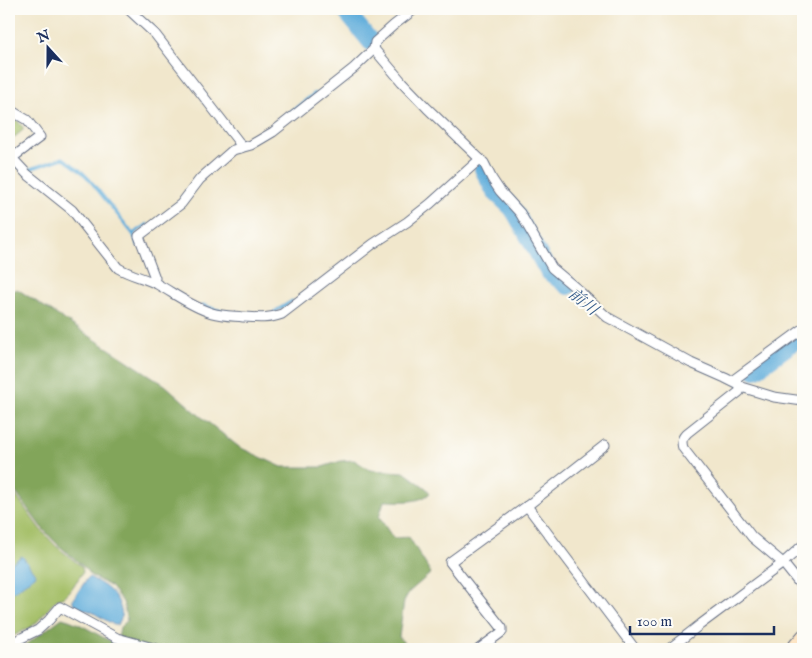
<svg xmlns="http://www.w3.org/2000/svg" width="812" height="658" viewBox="0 0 812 658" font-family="'IM FELL English','Noto Serif JP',serif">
  <rect width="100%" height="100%" fill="#fdfcf7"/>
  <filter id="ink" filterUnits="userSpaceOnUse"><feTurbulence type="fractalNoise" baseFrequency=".02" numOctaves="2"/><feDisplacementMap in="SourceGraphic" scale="10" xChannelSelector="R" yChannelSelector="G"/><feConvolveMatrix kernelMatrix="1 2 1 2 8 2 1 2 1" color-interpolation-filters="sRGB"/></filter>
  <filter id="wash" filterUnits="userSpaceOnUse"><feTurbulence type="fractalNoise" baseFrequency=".0096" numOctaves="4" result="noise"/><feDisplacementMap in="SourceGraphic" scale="20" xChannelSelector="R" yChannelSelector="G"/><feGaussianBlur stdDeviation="1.12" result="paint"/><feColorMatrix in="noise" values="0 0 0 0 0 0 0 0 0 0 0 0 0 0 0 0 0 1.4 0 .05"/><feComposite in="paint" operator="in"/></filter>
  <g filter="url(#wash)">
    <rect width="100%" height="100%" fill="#f1e7cc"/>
    <g fill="#a3be65" stroke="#5f7662">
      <polygon points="9,110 24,129 9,142"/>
      <polygon points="9,486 40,529 56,546 82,567 83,572 70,591 64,597 56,600 38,621 31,627 9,638"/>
    </g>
    <path fill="#82a55a" stroke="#4e6a5c" d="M 17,289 L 165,385 L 199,415 L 239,447 L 282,467 L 322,467 L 341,461 L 354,460 L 370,470 L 404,472 L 426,488 L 430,493 C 419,504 399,501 384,501 L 379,517 L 393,538 L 409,537 L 431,573 L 409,592 L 404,601 L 399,637 L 409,649 L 18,649 L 31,641 L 62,618 C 82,623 98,636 117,644 L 120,627 L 127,621 L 123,602 L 110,586 L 90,575 L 84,567 L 57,544 L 41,527 L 9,483 L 9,292 Z"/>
    <g fill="#62aedb" stroke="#3e6e9c">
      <polygon points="22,556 36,575 9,595 9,565"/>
      <path d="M 89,577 C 104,585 118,593 121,610 C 123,617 121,620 117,625 L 114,625 L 92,612 L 75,606 L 73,602 L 73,599 L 87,579 Z"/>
    </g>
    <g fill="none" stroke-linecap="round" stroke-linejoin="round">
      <g stroke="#62aedb" stroke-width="3">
        <polyline points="265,132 315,93"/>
        <polyline points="244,142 253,140"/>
        <polyline points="27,170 63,158 82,172 89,179 133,234 138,245"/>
        <polyline points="133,234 147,224"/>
        <polyline points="203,305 214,309 228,312"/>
        <polyline points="274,312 292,301"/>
      </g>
      <g stroke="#62aedb" stroke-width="18">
        <polyline points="344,9 371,42"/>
        <polyline points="483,169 495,192 512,208 516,214 548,271 568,286"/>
        <polyline points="755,370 803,335"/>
      </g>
    </g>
  </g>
  <g filter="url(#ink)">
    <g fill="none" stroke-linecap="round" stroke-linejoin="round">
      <defs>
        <g id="minor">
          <polyline points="128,9 155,34 238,141 241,148"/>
          <polyline points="374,49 402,82 427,108 484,163 492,179 500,191 520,213 552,268 577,289 607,317 691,363 725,378 739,385 741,387 774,397 803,401"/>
          <path d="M 9,106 L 15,113 L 27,120 L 40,137 L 12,158 L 27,174 L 72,210 L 118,268 C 130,275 144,278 157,284 C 175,294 192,307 212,313 C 222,316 233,316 243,317 C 257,318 269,319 282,314 L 373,244 L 407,222 L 430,204 L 480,159"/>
          <polyline points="155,278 139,236 181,204 200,179 233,150 251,145 273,132 354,68 374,49 375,42 394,25 415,9"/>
          <polyline points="732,381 803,329"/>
          <path d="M 741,387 L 739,392 L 687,433 C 682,438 681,441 683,448 L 752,537 L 783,563 L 803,588"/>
          <polyline points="527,506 635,649"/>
          <polyline points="9,644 38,630 49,620 60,607 117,638 157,649"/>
          <polyline points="479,649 502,632 502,628 450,562 527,506 605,445"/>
          <polyline points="669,649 701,624 783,563 803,545"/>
        </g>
        <polyline id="secondary" points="791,649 803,635"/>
      </defs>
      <use href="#minor" stroke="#666f84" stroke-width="11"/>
      <use href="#secondary" stroke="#666f84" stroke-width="13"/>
      <use href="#minor" stroke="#fff" stroke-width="9"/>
      <use href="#secondary" stroke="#fde5c5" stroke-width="11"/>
    </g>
  </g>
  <g text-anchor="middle" stroke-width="4" stroke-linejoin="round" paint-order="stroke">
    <g font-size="16" font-style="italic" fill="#345b8a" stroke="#fdfcf7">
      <text transform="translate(584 301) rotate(39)" y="6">前川</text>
    </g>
  </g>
  <rect width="812" height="658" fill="none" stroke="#fdfcf7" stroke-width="30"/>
  <g transform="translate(48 48) rotate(339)" stroke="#fdfcf7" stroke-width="4" paint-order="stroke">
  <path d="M0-4L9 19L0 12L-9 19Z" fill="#1b2f5e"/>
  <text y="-8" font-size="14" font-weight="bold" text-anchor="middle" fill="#1b2f5e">N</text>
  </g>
  <path d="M630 626v8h144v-8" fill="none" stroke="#1b2f5e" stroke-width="2.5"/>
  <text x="637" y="626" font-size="15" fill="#1b2f5e" stroke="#fdfcf7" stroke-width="4" paint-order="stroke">100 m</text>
</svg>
